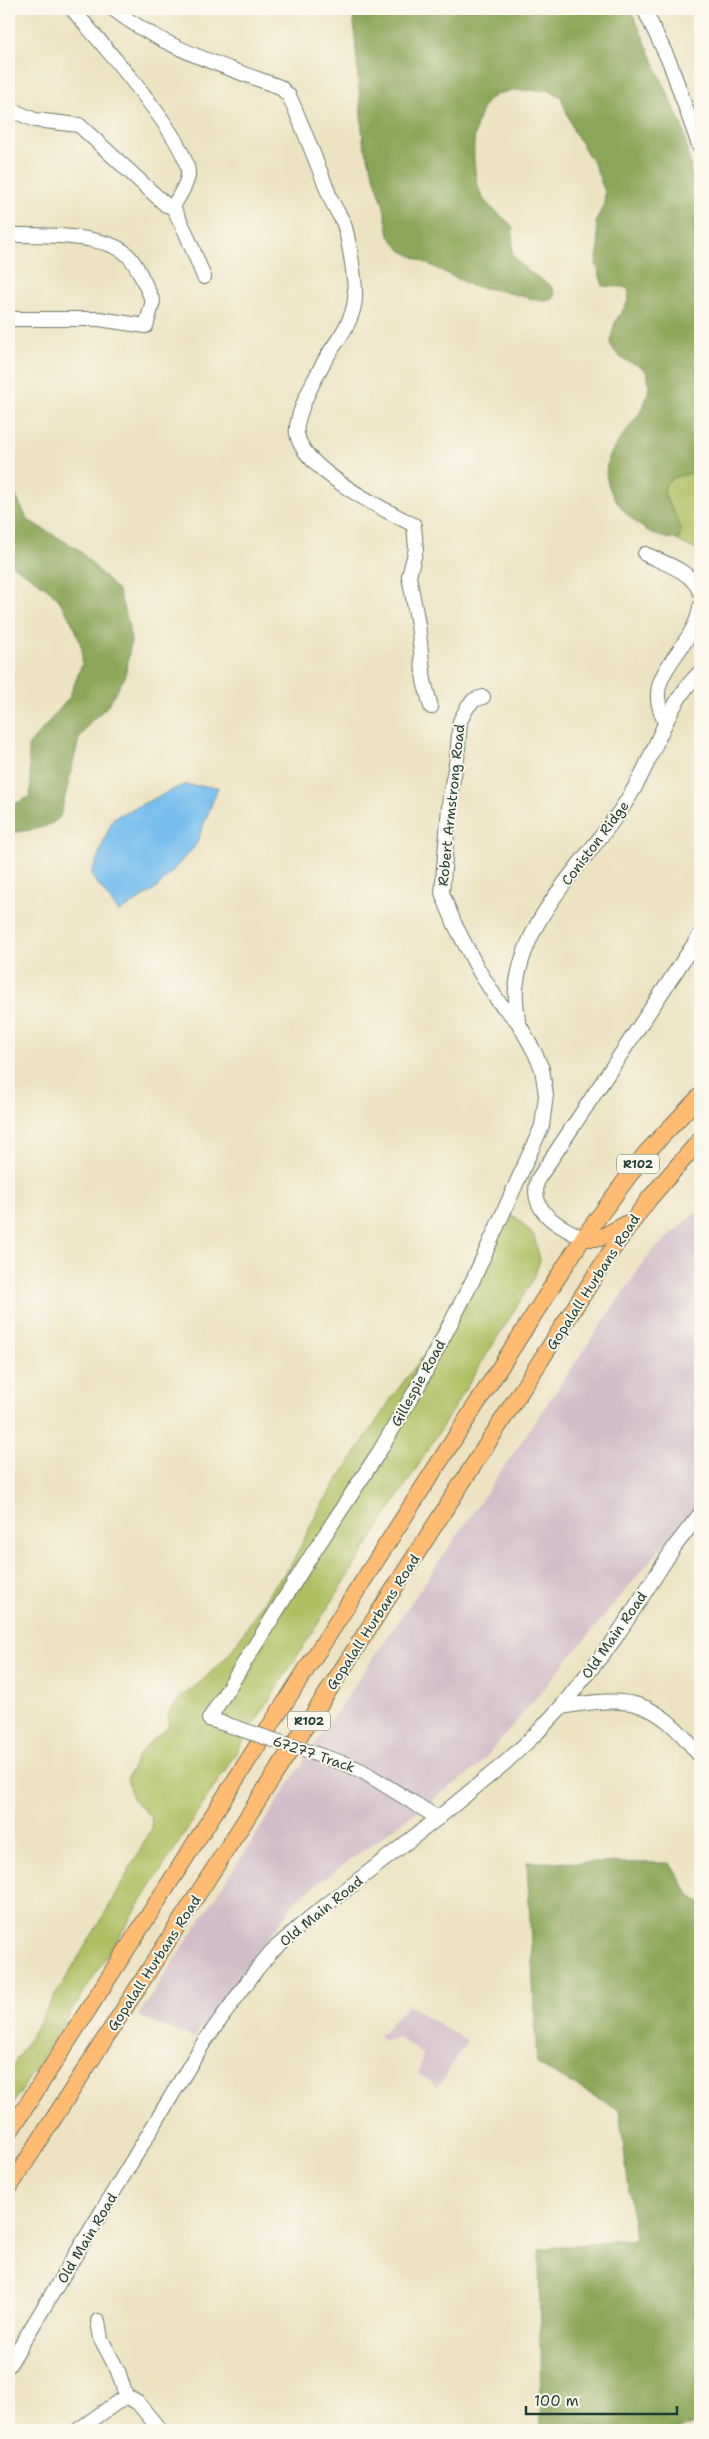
<svg xmlns="http://www.w3.org/2000/svg" width="709" height="2439" viewBox="0 0 709 2439" font-family="'Shantell Sans',sans-serif">
  <rect width="100%" height="100%" fill="#fbf7ec"/>
  <filter id="ink" filterUnits="userSpaceOnUse"><feTurbulence type="fractalNoise" baseFrequency=".02" numOctaves="2"/><feDisplacementMap in="SourceGraphic" scale="10" xChannelSelector="R" yChannelSelector="G"/><feConvolveMatrix kernelMatrix="1 2 1 2 8 2 1 2 1" color-interpolation-filters="sRGB"/></filter>
  <filter id="wash" filterUnits="userSpaceOnUse"><feTurbulence type="fractalNoise" baseFrequency=".0096" numOctaves="4" result="noise"/><feDisplacementMap in="SourceGraphic" scale="20" xChannelSelector="R" yChannelSelector="G"/><feGaussianBlur stdDeviation="1.12" result="paint"/><feColorMatrix in="noise" values="0 0 0 0 0 0 0 0 0 0 0 0 0 0 0 0 0 1.4 0 .05"/><feComposite in="paint" operator="in"/></filter>
  <g filter="url(#wash)">
    <rect width="100%" height="100%" fill="#ede3c2"/>
    <g fill="#d1bdc8">
      <polygon points="700,1209 700,1501 479,1766 298,1898 194,2038 138,2016 326,1727 651,1252"/>
      <polygon points="408,2005 467,2041 438,2087 418,2074 423,2055 398,2037 385,2041 379,2036"/>
    </g>
    <g fill="#afbf62" stroke="#677e4b">
      <path d="M 700,472 L 700,552 L 674,539 L 678,539 C 685,524 669,510 665,496 C 664,493 665,488 666,484 L 673,478 L 682,474 Z"/>
      <polygon points="499,1215 516,1217 534,1236 540,1260 533,1280 416,1469 9,2110 9,2072 114,1898 152,1828 151,1817 132,1799 127,1779 138,1756 148,1744 167,1728 169,1723 168,1713 180,1698 203,1680 230,1653 274,1586 290,1567 319,1509 395,1393 424,1355"/>
    </g>
    <g fill="#8ba658" stroke="#557246">
      <path d="M 353,9 L 628,9 L 635,19 L 684,131 L 700,222 L 700,472 C 627,481 690,510 679,539 C 659,540 641,529 628,515 C 566,450 657,431 648,377 C 646,364 630,364 621,358 C 616,354 613,349 610,343 C 611,337 613,329 615,323 C 620,311 632,302 628,289 L 623,287 L 603,286 L 596,263 L 599,247 L 596,222 L 604,203 L 605,192 L 594,164 L 574,132 L 561,97 L 551,91 L 545,90 C 529,91 511,88 496,95 C 468,108 469,179 485,201 C 492,210 504,217 513,227 L 512,255 L 528,271 L 551,286 L 555,296 L 552,300 L 537,300 L 497,290 L 472,286 L 402,251 L 389,236 L 384,207 L 363,142 Z"/>
      <path d="M 9,486 L 11,487 L 28,520 L 78,549 L 118,591 L 128,621 L 131,642 L 125,677 L 106,708 L 90,722 L 79,739 L 60,817 C 47,830 27,830 9,833 L 9,807 L 29,797 L 31,791 L 28,746 L 69,698 L 82,664 L 82,649 L 75,628 L 59,600 L 47,588 L 14,566 L 9,565 Z"/>
      <polygon points="527,1862 670,1863 690,1896 700,1902 700,2422 675,2430 541,2430 539,2249 635,2239 619,2110 537,2064"/>
    </g>
    <polygon fill="#76beee" stroke="#4a7e91" points="183,785 218,787 196,845 156,889 119,912 91,875 113,818"/>
  </g>
  <g filter="url(#ink)">
    <g fill="none" stroke-linecap="round" stroke-linejoin="round">
      <defs>
        <g id="minor">
          <path d="M 72,9 C 96,37 192,143 188,176 C 186,187 178,197 173,207 L 186,233 L 204,277"/>
          <path d="M 113,9 C 162,47 222,66 280,87 L 289,96 L 295,109 C 307,138 319,168 330,197 C 334,207 340,215 344,224 C 349,240 356,283 355,299 C 353,323 336,341 325,360 C 316,376 294,417 297,434 C 303,470 384,510 414,525 L 416,549 L 409,576 L 418,624 L 424,681 L 431,707"/>
          <polyline points="644,9 670,63 700,148"/>
          <polyline points="9,109 35,120 79,125 166,205 173,207"/>
          <path d="M 9,235 C 39,235 98,234 123,251 C 137,261 145,286 153,301 L 146,326 L 99,319 L 9,319"/>
          <path d="M 645,554 C 664,563 692,571 700,592"/>
          <path d="M 665,723 C 661,713 657,703 658,693 C 659,666 697,638 700,607"/>
          <path d="M 518,1022 C 517,1011 515,999 516,988 C 526,906 597,855 635,787 C 657,749 667,704 700,672"/>
          <path d="M 583,1238 C 558,1226 528,1211 538,1179 L 700,935"/>
          <path d="M 561,1707 C 632,1695 655,1699 700,1756"/>
          <polyline points="228,1725 209,1719 311,1556 379,1452 418,1386 473,1280 542,1126 546,1095 542,1069 535,1053 518,1022 498,1001 479,971 455,925 442,893 450,795 457,759 460,721 468,706 474,700 483,697"/>
          <polyline points="346,1764 362,1771 438,1818"/>
          <polyline points="9,2365 204,2042 257,1969 271,1952 307,1920 438,1818 506,1762 536,1734 561,1707 614,1640 675,1546 700,1514"/>
          <polyline points="126,2396 138,2403 160,2430"/>
          <polyline points="78,2430 126,2396 118,2371 101,2339 98,2321"/>
        </g>
        <g id="major">
          <polyline points="583,1238 600,1238 628,1223"/>
          <polyline points="9,2133 583,1238 645,1154 700,1096"/>
          <polyline points="9,2188 609,1254 649,1199 700,1140"/>
        </g>
      </defs>
      <use href="#minor" stroke="#677766" stroke-width="16"/>
      <use href="#major" stroke="#677766" stroke-width="18"/>
      <use href="#minor" stroke="#fff" stroke-width="14"/>
      <use href="#major" stroke="#ffbb71" stroke-width="16"/>
      <defs>
        <polyline id="minor-bridge" points="228,1725 346,1764"/>
      </defs>
      <use href="#minor-bridge" stroke="#677766" stroke-width="16" stroke-linecap="butt"/>
      <use href="#minor-bridge" stroke="#fff" stroke-width="14"/>
    </g>
  </g>
  <g text-anchor="middle" stroke-width="4" stroke-linejoin="round" paint-order="stroke">
    <g fill="#fbf7ec" stroke="#61756b" stroke-width="1">
      <rect x="617" y="1154.5" width="42" height="19" rx="4"/>
      <rect x="288" y="1711.5" width="42" height="19" rx="4"/>
    </g>
    <g font-size="12" font-weight="bold" fill="#1f3d34">
      <text x="638" y="1168">R102</text>
      <text x="309" y="1725">R102</text>
    </g>
    <g font-size="14" fill="#1f3d34" stroke="#fbf7ec">
      <text transform="translate(451 805) rotate(-84)" y="5">Robert Armstrong Road</text>
      <text transform="translate(595 843) rotate(-53)" y="5">Coniston Ridge</text>
      <text transform="translate(593 1282) rotate(-57)" y="5">Gopalall Hurbans Road</text>
      <text transform="translate(418 1383) rotate(-61)" y="5">Gillespie Road</text>
      <text transform="translate(373 1622) rotate(-57)" y="5">Gopalall Hurbans Road</text>
      <text transform="translate(614 1635) rotate(-55)" y="5">Old Main Road</text>
      <text transform="translate(314 1754) rotate(19)" y="5">67277 Track</text>
      <text transform="translate(321 1911) rotate(-39)" y="5">Old Main Road</text>
      <text transform="translate(154 1963) rotate(-57)" y="5">Gopalall Hurbans Road</text>
      <text transform="translate(87 2238) rotate(-59)" y="5">Old Main Road</text>
    </g>
  </g>
  <rect width="709" height="2439" fill="none" stroke="#fbf7ec" stroke-width="30"/>
  <path d="M526 2406v8h151v-8" fill="none" stroke="#1f3d34" stroke-width="2.5"/>
  <text x="534" y="2406" font-size="15" fill="#1f3d34" stroke="#fbf7ec" stroke-width="4" paint-order="stroke">100 m</text>
</svg>
